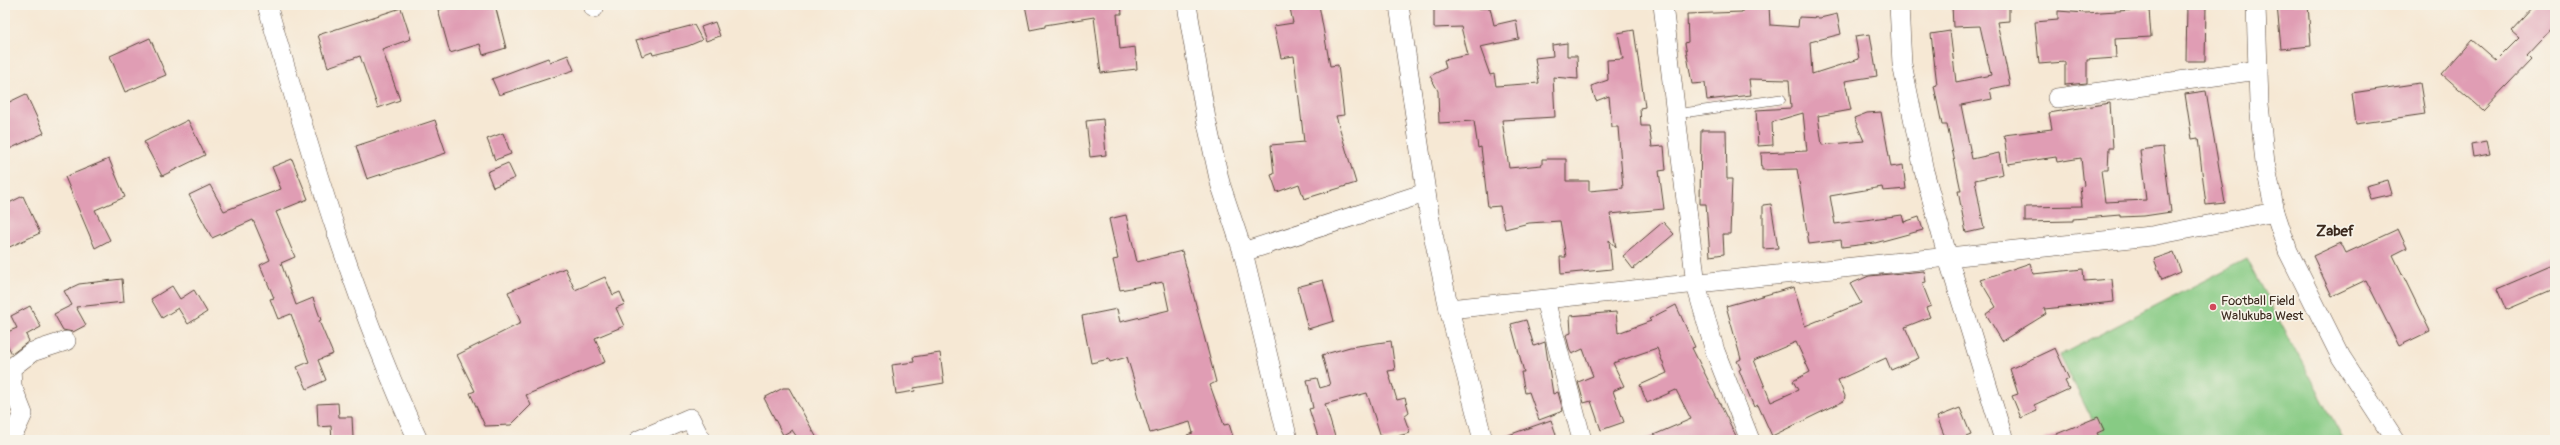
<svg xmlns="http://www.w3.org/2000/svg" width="2560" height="445" viewBox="0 0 2560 445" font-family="Pangolin,sans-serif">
  <rect width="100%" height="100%" fill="#f7f3e8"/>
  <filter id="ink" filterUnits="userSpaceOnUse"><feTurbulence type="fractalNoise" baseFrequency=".025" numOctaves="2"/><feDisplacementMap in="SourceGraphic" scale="8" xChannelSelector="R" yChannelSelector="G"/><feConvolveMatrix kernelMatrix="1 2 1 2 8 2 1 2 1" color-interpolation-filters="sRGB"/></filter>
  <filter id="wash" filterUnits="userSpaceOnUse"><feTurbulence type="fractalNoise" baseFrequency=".012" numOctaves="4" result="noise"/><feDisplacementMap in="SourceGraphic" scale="16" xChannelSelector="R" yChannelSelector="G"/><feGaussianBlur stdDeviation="0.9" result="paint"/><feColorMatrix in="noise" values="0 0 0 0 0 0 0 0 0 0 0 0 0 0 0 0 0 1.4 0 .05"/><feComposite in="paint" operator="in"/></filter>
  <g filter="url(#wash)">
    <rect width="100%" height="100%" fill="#f6e8d4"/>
    <polygon fill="#87cb84" stroke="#617a51" points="2246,259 2344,440 2102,440 2060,355"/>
    <g id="blocks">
      <g fill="#e09db4" fill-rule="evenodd">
        <polygon points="456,5 495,5 506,48 483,55 480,44 450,53 438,10"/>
        <polygon points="1025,5 1121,5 1122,14 1117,14 1120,49 1135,47 1137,69 1101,73 1094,17 1045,25 1045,27 1030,30"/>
        <polygon points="1306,5 1319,5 1330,66 1338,65 1344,115 1336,116 1356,183 1304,199 1299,184 1277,192 1271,175 1274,174 1271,145 1304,142 1294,56 1281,58 1274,26 1293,23 1290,8"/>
        <polygon points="1742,5 1769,5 1770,25 1798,27 1799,17 1820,18 1837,14 1841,34 1810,42 1812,74 1859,59 1855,36 1870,34 1877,76 1845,81 1851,110 1818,116 1822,145 1864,141 1854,118 1867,113 1881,112 1891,167 1903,165 1906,189 1883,191 1882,187 1830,196 1835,224 1902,215 1904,222 1919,217 1923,230 1875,243 1842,247 1841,240 1809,244 1797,169 1762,170 1761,153 1807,151 1803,113 1772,122 1773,145 1758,146 1756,110 1791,108 1789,80 1749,79 1751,95 1707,100 1705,83 1692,84 1685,43 1688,42 1687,14 1742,12"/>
        <polygon points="1952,5 2009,5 2009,21 1997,22 2010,85 1990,89 1992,99 1961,105 1972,159 1999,153 2003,174 1975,180 1984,229 1966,233 1958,191 1961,191 1947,125 1942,125 1934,86 1937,85 1931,34 1950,31 1956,82 1991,75 1980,26 1953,27"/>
        <polygon points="2187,5 2206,5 2205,61 2186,61"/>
        <polygon points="2277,5 2308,5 2311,46 2281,49"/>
        <polygon points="2535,5 2555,5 2555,26 2527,56 2531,60 2483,110 2442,74 2472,40 2496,61 2519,38 2511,31"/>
        <polygon points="401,8 411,39 382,49 400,100 378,108 360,56 328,67 318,35"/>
        <polygon points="1490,8 1494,25 1516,20 1519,39 1480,47 1490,75 1494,74 1496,86 1539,83 1535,58 1553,56 1552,45 1567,43 1567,56 1577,56 1578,79 1553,77 1555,117 1502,120 1509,168 1542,165 1542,159 1566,159 1566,181 1589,181 1589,191 1623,188 1618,127 1612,127 1609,96 1596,101 1591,86 1608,80 1607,60 1623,59 1618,33 1634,30 1645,107 1640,108 1641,126 1649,126 1652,147 1664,146 1666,170 1659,171 1664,209 1610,214 1616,248 1609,240 1612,269 1561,274 1560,257 1566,257 1560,221 1529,223 1505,229 1500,206 1488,207 1481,147 1478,148 1474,121 1439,123 1438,91 1430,76 1446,68 1444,60 1468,55 1461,27 1434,28 1434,9"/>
        <polygon points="2149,9 2151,37 2115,39 2116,58 2087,60 2087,83 2065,85 2065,62 2039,64 2035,22 2058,20 2058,11 2085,13"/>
        <polygon points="715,22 720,36 706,41 701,27"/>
        <polygon points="694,25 702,40 688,46 653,55 652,52 642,56 636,40"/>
        <polygon points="150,38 166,75 125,92 110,56"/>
        <polygon points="568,55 574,70 499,95 492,79 548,58 550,62"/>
        <polygon points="2420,83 2425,114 2356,124 2352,93"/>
        <polygon points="2206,91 2225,203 2206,205 2198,138 2192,139 2185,94"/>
        <polygon points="26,94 44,133 5,151 5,104"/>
        <polygon points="2110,103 2113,148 2109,148 2108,170 2101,170 2105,202 2146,200 2140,150 2163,147 2171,212 2144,216 2120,217 2120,215 2073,219 2073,221 2025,222 2025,207 2082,206 2080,187 2084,186 2081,158 2057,162 2056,157 2008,164 2004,135 2052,129 2049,113"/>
        <polygon points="1103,119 1106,155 1090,157 1086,121"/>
        <polygon points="188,120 205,155 162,176 144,142"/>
        <polygon points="435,120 446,153 367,179 356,146"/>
        <polygon points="1701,130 1726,130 1727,179 1732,179 1730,234 1723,234 1724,254 1710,256 1706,204 1700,204"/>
        <polygon points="503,133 511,154 495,160 487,139"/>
        <polygon points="2487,141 2490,154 2473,157 2471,144"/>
        <polygon points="109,159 125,197 95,210 110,240 95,248 65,177"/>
        <polygon points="292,159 308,199 276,212 295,257 281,263 296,305 313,298 321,320 319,321 333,354 318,360 326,380 307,389 297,367 309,362 291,314 278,319 270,299 274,298 260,265 270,260 253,220 212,238 189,195 210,185 224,211 281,189 272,167"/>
        <polygon points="508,163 515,178 493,187 487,172"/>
        <polygon points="2388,180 2392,194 2370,199 2366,186"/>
        <polygon points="23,196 40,233 5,249 5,205"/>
        <polygon points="1771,204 1778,248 1763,249 1763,205"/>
        <polygon points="1126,215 1137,262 1182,251 1216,382 1210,385 1224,425 1229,424 1234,440 1188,440 1187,435 1193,433 1190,422 1150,433 1127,357 1110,362 1109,359 1091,363 1082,316 1117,309 1120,322 1169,310 1163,282 1120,290 1113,260 1118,259 1109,219"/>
        <polygon points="1663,222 1674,234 1633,269 1623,256"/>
        <polygon points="2398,229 2407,248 2393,255 2430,331 2399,346 2366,280 2332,296 2313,256 2341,243 2346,253"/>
        <polygon points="2174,252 2181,272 2162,280 2154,259"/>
        <polygon points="2030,263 2033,274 2083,269 2084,281 2112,279 2114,302 2044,309 2046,314 2002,341 1986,314 1996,307 1980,280"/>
        <polygon points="2555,264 2555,289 2506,310 2497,289"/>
        <polygon points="565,268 575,290 605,277 613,295 620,292 625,304 616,308 624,326 595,338 605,362 526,395 531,405 511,425 485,426 470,393 475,391 457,355 521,323 508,292"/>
        <path d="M 1924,271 L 1926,282 L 1922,283 L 1931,306 L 1926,308 L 1930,317 L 1905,327 L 1919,358 L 1891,370 L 1886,358 L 1838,380 L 1845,396 L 1844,401 L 1772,436 L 1758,405 L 1754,407 L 1739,370 L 1741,369 L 1737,361 L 1741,359 L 1726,306 L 1794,287 L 1805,326 L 1861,303 L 1850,284 L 1869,276 ZM 1796,342 L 1810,372 L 1793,381 L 1798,390 L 1771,402 L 1754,360 Z"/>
        <polygon points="122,279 124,302 76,307 86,325 73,332 63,330 54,314 72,305 64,291 79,284"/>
        <polygon points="1323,280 1334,321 1308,329 1297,287"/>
        <polygon points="172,286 180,299 194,290 207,312 188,324 178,308 162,318 151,299"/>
        <polygon points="1676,305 1695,347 1692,348 1738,440 1642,440 1691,419 1676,390 1647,403 1640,385 1667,373 1657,348 1613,363 1624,386 1613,391 1624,422 1601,430 1591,401 1584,403 1578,382 1593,376 1583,349 1572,354 1570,351 1566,335 1571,333 1570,316 1616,312 1618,333 1651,321 1649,319"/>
        <polygon points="30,306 41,327 26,335 29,341 12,354 5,340 5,333 17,328 11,316"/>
        <polygon points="1526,320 1534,346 1545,342 1553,394 1558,392 1563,411 1539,420 1529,392 1525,393 1521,372 1524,372 1511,324"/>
        <polygon points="1391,341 1395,370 1388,371 1397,400 1405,398 1409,412 1404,416 1410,433 1382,440 1367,393 1325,404 1336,440 1319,440 1309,409 1313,408 1307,380 1317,378 1320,388 1330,385 1322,355 1350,347"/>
        <polygon points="2055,348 2069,379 2065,381 2069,389 2034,405 2037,411 2021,418 2012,396 2018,394 2010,369"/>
        <polygon points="940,353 944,383 914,388 915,391 896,394 892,365 914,362 913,357"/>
        <polygon points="783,388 789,388 818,440 799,440 792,430 783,435 764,398"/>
        <polygon points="338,403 339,417 352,417 353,438 332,439 331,426 318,427 317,404"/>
        <polygon points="1960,408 1971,435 1958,440 1946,440 1937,417"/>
        <polygon points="2098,417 2104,430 2097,433 2101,440 2042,440"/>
        <polygon points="1551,420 1558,440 1500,440 1500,438"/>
      </g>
    </g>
  </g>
  <g filter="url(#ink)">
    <use href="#blocks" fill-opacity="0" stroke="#574639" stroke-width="1"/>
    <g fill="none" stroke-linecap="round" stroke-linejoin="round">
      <defs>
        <polyline id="lane" points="1676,114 1781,99"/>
        <g id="street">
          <path d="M 267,5 C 310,152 353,300 418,440"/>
          <polyline points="594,5 594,8"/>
          <polyline points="1187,5 1206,119 1220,183 1243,252"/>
          <polyline points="1399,5 1430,220 1449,309 1483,440"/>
          <polyline points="1663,5 1696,285 1715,351 1750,440"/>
          <polyline points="1899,5 1902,64 1924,171 1948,258 2004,440"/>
          <polyline points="2256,5 2259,104 2265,163 2275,212 2288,251 2341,357 2395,440"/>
          <polyline points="2057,98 2258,70"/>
          <polyline points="1545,300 1582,440"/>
          <polyline points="1449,309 2151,236 2275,212"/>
          <polyline points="5,434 16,429 23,414 12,386 11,368 32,352 66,341"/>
          <polyline points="639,440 690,418 701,440"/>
          <polyline points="1288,440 1243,252 1425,193"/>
        </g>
      </defs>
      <use href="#lane" stroke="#574639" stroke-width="10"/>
      <use href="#street" stroke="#574639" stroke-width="20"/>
      <use href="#lane" stroke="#fff" stroke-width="9"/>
      <use href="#street" stroke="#fff" stroke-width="19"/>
    </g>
  </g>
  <circle fill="#d1495b" stroke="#f7f3e8" stroke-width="1.5" cx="2213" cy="307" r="4"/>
  <g text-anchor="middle" stroke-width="3.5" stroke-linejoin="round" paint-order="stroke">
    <g font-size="13" fill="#3b2a1e" stroke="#f7f3e8" text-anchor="start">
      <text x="2221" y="305">Football Field<tspan x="2221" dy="15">Walukuba West</tspan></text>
    </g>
    <g font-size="15" font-weight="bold" fill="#3b2a1e" stroke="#f7f3e8">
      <text x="2335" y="236">Zabef</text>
    </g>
  </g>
  <rect width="2560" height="445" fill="none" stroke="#f7f3e8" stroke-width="20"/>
</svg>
